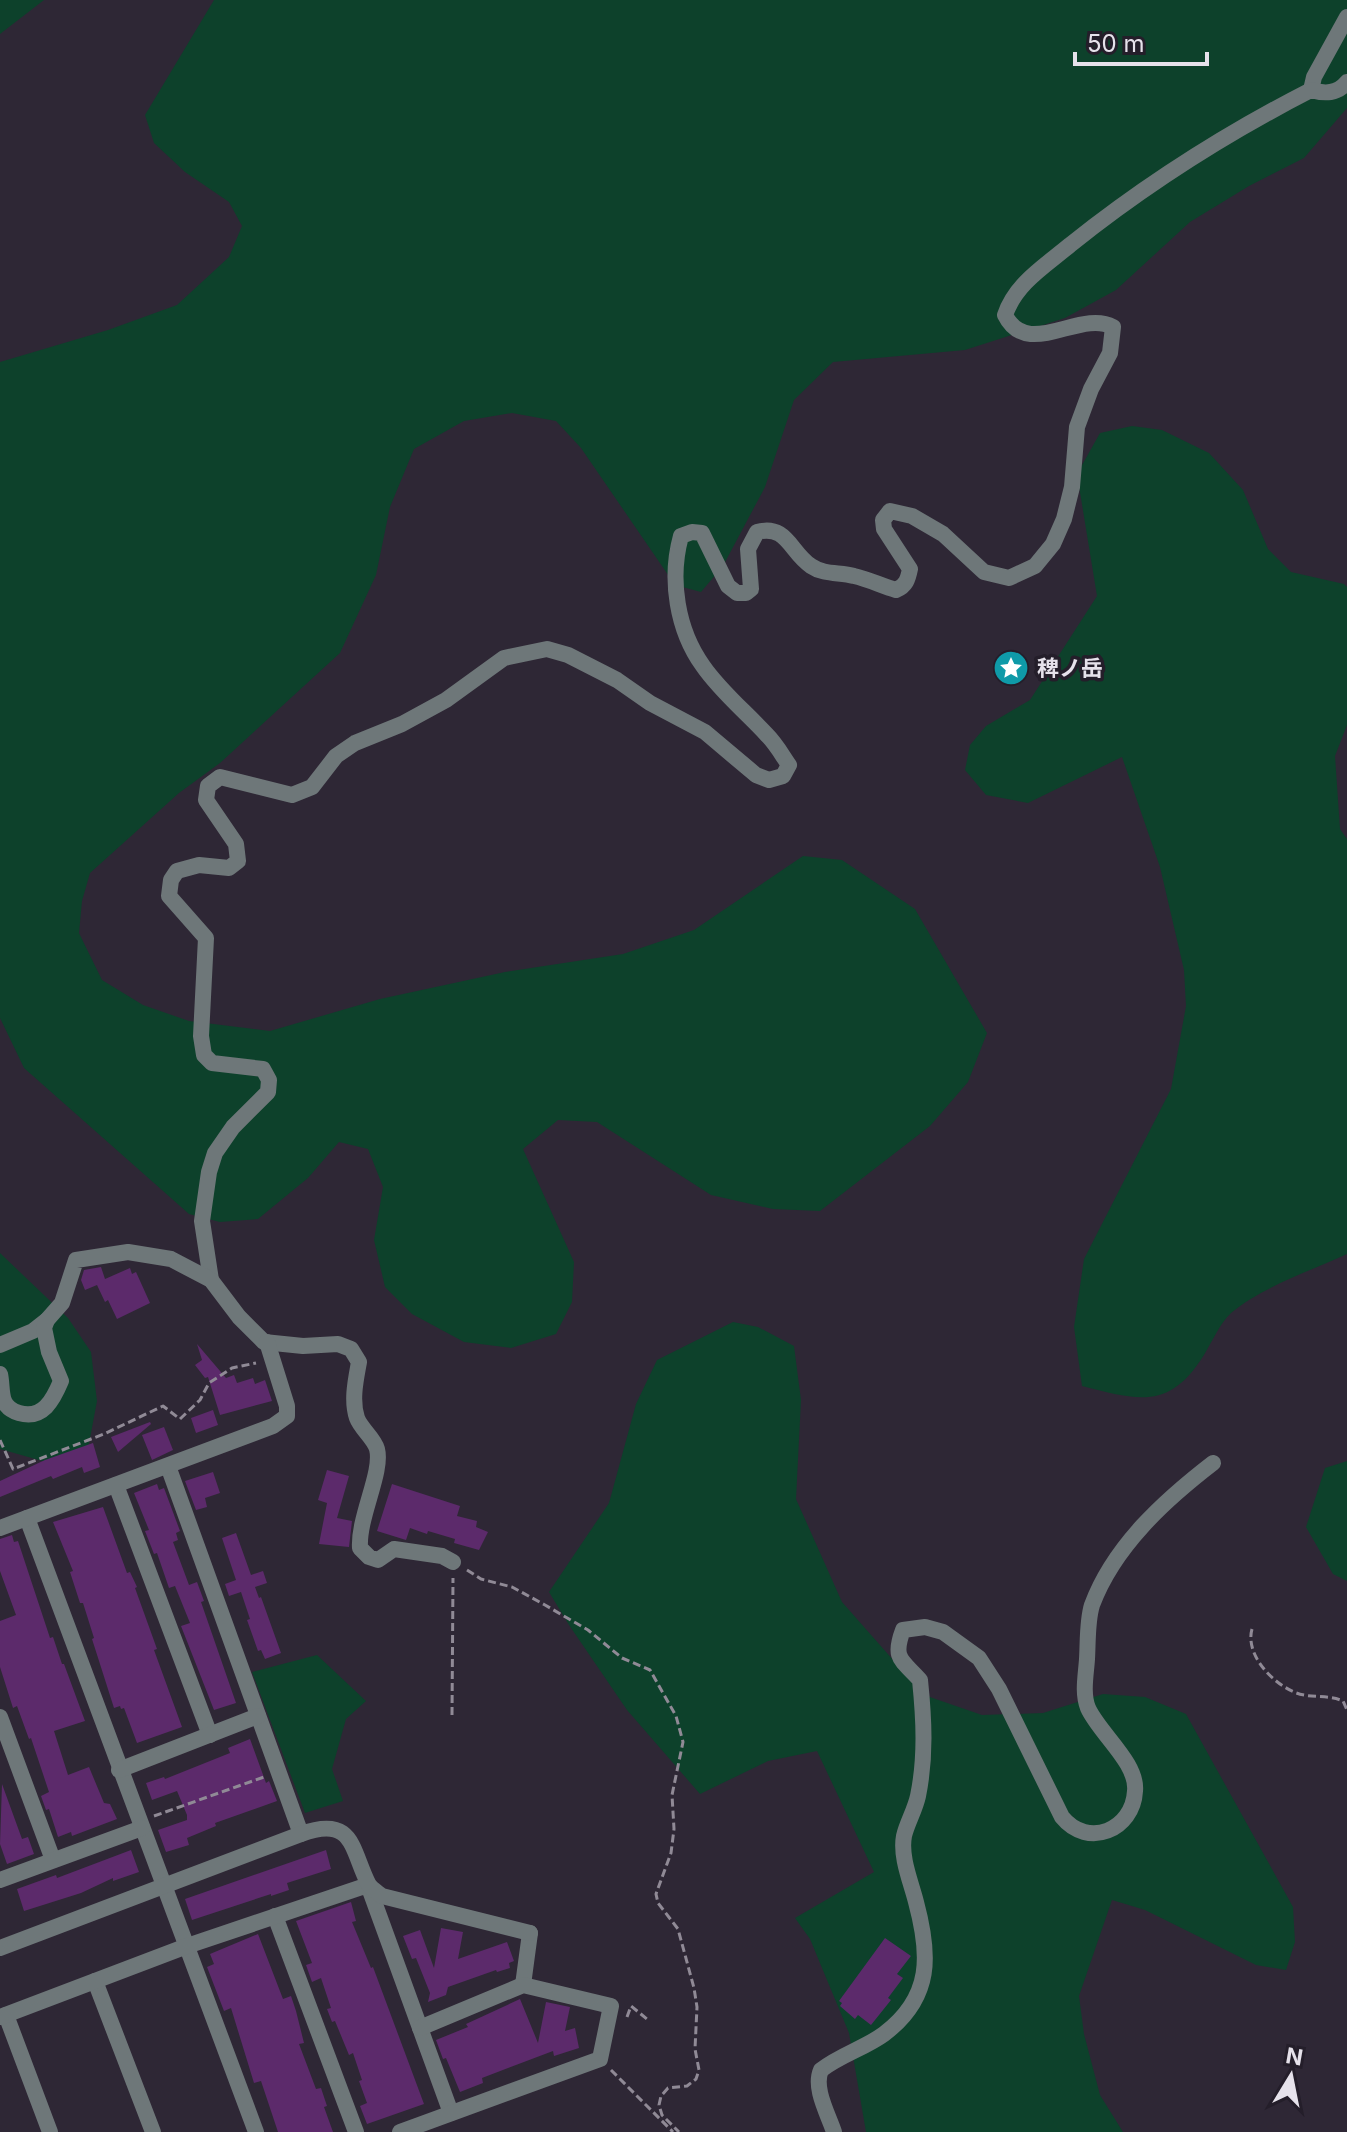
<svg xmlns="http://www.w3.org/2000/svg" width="1347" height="2132" viewBox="0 0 1347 2132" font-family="Inter,'Noto Sans JP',sans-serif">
  <rect width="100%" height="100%" fill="#2e2735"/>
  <g fill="#0d412b">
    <polygon points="0,0 44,0 0,34"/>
    <polygon points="214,0 1347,0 1347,108 1304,158 1249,186 1190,222 1116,290 1065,318 965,350 833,362 794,400 765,487 723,566 701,592 675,585 581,448 556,421 512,413 464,421 414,449 390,507 376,575 340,653 220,763 179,793 90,873 82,901 79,933 102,980 143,1005 189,1021 270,1031 380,999 505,972 623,954 694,930 803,856 842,860 915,909 987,1033 968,1082 930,1126 820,1211 773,1209 711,1195 597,1122 558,1120 523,1149 574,1262 572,1302 556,1334 511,1348 464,1342 412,1314 385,1287 374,1240 383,1187 368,1149 339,1142 308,1178 258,1219 220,1222 189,1214 24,1068 0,1018 0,362 108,330 177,305 229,257 242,226 229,202 185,172 154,143 145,115"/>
    <path d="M 1132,426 L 1162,430 L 1209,453 L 1243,490 L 1268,549 L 1291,572 L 1344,584 L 1347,587 L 1347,725 L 1335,756 L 1340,829 L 1347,839 L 1347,1254 C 1310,1271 1262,1287 1231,1313 C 1220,1323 1212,1342 1204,1355 C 1169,1411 1138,1400 1082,1386 L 1074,1327 L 1084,1259 L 1171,1089 L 1186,1006 L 1184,970 L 1160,867 L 1122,757 L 1028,803 L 986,795 L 965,770 L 970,745 L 986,726 L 1030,700 L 1097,596 L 1077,474 L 1100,433 Z"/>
    <polygon points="0,1253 68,1318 91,1352 97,1401 88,1449 53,1464 0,1449"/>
    <polygon points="733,1322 758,1327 794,1346 801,1400 796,1499 842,1602 924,1695 982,1715 1043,1713 1103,1694 1145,1697 1186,1714 1293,1907 1295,1942 1286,1970 1256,1965 1145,1910 1112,1900 1079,1996 1084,2034 1100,2095 1123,2132 866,2132 849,2033 810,1939 795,1918 874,1872 817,1751 768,1761 700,1794 627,1710 569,1625 549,1592 609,1503 636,1404 657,1360"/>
    <polygon points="1347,1461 1347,1581 1333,1574 1306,1527 1325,1468"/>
    <polygon points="317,1655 366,1701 346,1719 332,1769 343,1801 305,1813 252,1672"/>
  </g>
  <g fill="#5c2a6b">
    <polygon points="101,1267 105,1279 130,1268 132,1274 136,1272 150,1303 117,1319 108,1300 105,1302 97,1285 85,1290 81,1280 84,1270"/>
    <polygon points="197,1344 226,1378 234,1375 237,1383 253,1378 255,1384 265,1380 272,1401 220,1415 208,1377 205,1378 195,1365 202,1360"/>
    <polygon points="213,1410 218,1425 196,1433 191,1418"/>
    <polygon points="150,1422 151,1424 118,1452 111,1437"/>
    <polygon points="164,1427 173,1450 152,1460 142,1435"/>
    <polygon points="93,1443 100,1467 84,1473 82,1467 53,1479 51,1476 0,1497 0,1481 45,1460"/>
    <polygon points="327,1470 349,1476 337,1518 352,1521 349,1547 319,1544 327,1503 318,1500"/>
    <polygon points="213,1472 220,1493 205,1498 207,1507 196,1510 185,1481"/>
    <polygon points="157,1484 159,1490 164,1488 180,1531 176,1533 178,1540 173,1542 189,1585 197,1582 204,1601 201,1602 236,1703 214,1710 181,1626 190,1623 175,1586 169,1588 157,1553 154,1554 145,1531 149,1530 134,1493"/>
    <polygon points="392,1484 460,1506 457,1516 477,1521 476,1527 488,1532 479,1550 454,1543 455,1539 428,1531 427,1534 410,1528 406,1540 377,1531"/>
    <polygon points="103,1507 127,1573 130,1572 137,1587 135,1588 157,1649 154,1650 182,1727 137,1743 124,1708 121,1709 120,1706 114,1708 92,1639 94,1638 83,1603 80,1603 70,1572 73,1571 53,1522"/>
    <polygon points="236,1533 251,1575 263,1571 267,1583 255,1587 259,1598 261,1597 281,1653 265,1659 261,1650 258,1651 247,1620 250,1619 241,1592 229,1596 225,1584 236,1580 222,1538"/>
    <polygon points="12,1535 14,1542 18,1541 50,1638 53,1637 62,1664 64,1664 85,1721 54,1731 68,1775 89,1767 104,1803 110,1804 117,1819 72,1836 71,1832 58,1837 49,1809 46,1810 41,1796 49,1792 31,1738 29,1739 17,1706 13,1708 0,1667 0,1621 16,1615 0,1571 0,1539"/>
    <polygon points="250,1739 266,1783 269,1781 277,1801 215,1823 216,1826 187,1838 189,1845 166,1852 158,1830 187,1820 187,1815 177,1791 152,1800 146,1783 164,1777 165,1779 230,1753 228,1748"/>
    <polygon points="2,1784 22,1839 28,1837 34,1854 7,1864 0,1844"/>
    <polygon points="131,1850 139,1872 113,1881 113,1878 81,1893 24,1911 17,1889 56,1875 57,1878"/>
    <polygon points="326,1850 331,1869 287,1883 289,1890 271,1896 271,1894 192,1920 185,1899"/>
    <polygon points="351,1902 356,1921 352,1922 371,1968 373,1967 424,2104 367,2124 360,2106 367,2103 359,2081 362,2080 353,2053 349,2055 335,2021 332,2022 327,2009 331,2008 321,1978 312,1982 306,1965 312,1963 296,1921"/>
    <polygon points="441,1928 463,1932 458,1959 507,1942 514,1961 509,1963 510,1968 497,1972 496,1970 448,1987 446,1995 428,2002 430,1993 416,1958 412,1959 403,1936 420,1930 434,1968"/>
    <polygon points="258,1934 283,1999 291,1996 296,2011 304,2043 299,2044 316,2089 321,2088 327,2106 324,2107 333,2132 278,2132 261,2081 254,2083 231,2008 224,2011 207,1967 214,1964 210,1954"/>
    <polygon points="885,1938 911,1956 897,1974 903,1978 888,1998 891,2000 871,2025 858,2015 855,2019 840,2006 842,2003 839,2001"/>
    <polygon points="520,1999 538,2043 546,2002 570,2007 565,2031 575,2028 579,2048 554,2056 553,2051 482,2078 483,2083 460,2092 446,2058 443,2059 436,2040 468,2027 466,2024"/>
  </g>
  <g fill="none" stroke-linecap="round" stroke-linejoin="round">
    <g stroke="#908a96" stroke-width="3" stroke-dasharray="8 4" stroke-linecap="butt">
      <polyline points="0,1440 13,1469 104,1434 163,1406 180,1419 200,1400 209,1383 232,1368 256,1363"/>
      <polyline points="467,1570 481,1579 512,1587 545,1605 588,1630 622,1658 650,1670 676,1716 683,1742 672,1795 674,1829 671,1853 656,1894 658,1903 678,1929 694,1988 697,2007 695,2049 699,2070 696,2079 687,2086 668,2088 661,2096 659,2105 662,2115 679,2132"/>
      <path d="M 1252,1629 C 1245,1654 1271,1682 1294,1692 C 1309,1699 1327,1694 1343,1701 L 1347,1710"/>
      <polyline points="452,1715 453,1578"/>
      <polyline points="154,1816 264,1777"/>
      <polyline points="627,2017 631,2006 647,2019"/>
      <polyline points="611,2070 673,2132"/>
    </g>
    <g stroke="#6e7779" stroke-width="16">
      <polyline points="1311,90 1314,77 1347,17"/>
      <path d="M 211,1280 L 202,1221 L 209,1172 L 215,1153 L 233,1127 L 268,1092 L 269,1080 L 263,1069 L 212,1063 L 204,1055 L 201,1036 L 206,938 L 169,896 L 171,880 L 177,871 L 199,865 L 229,868 L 238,861 L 236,844 L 206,800 L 208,786 L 220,777 L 292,795 L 312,787 L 336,756 L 355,743 L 402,724 L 446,700 L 504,658 L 547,649 L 568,655 L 617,680 L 650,703 L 705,732 L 756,775 L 769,780 L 783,776 L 789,765 C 782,755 776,744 767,735 C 746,712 721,692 703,666 C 677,630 669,579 681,536 L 692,532 L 702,533 L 728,586 L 737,593 L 746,593 L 751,589 L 748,549 L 757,532 C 787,524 790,552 811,566 C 824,575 840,572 854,576 C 868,579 882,586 896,590 C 906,586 908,579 910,569 L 884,529 L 883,520 L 890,511 L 912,516 L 943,534 L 984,572 L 1009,578 L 1035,566 L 1053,544 L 1064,519 L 1072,487 L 1077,427 L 1091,389 L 1110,353 L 1113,327 C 1080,309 1027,360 1005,315 C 1016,283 1045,266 1070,245 C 1145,185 1225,134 1311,90 C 1325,94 1337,94 1347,82"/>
      <polyline points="0,1345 33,1331 47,1320"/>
      <path d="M 0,1374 C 2,1383 1,1393 4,1401 C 7,1408 12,1411 19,1413 C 43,1420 53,1400 61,1381 L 49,1352 L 44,1328 L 47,1320 L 62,1303 L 76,1260 L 128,1252 L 171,1259 L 211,1280 L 239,1317 L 264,1342 L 303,1346 L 338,1344 L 351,1349 L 359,1362 C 356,1379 351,1400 357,1418 C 361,1429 374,1438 377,1449 C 383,1472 358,1517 360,1548 L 369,1557 L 378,1560 L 394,1549 L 442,1556 L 453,1562"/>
      <polyline points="168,1466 301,1834"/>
      <polyline points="116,1485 210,1735"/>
      <polyline points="27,1518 256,2132"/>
      <polyline points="0,1528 273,1426 287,1416 287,1406 267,1342"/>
      <polyline points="0,1717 53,1860"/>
      <polyline points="119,1770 258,1716"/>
      <polyline points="0,1880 142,1828"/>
      <polyline points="275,1916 356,2132"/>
      <polyline points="95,1981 153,2132"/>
      <polyline points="523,1985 530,1933"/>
      <polyline points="6,2015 50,2132"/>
      <polyline points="0,2017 187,1946 368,1885 451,2113"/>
      <polyline points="400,2132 600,2059 611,2006 523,1985 420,2028"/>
      <path d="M 834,2132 C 828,2114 813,2088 821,2070 C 840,2055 865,2048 884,2034 C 933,1997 930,1954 916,1902 C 911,1882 900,1857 904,1836 C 907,1823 915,1810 918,1796 C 926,1757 924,1719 920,1680 C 902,1660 892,1659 903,1630 L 925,1627 L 943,1632 L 979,1658 L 999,1689 L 1062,1817 C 1088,1849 1133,1830 1135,1791 C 1138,1763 1099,1733 1088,1708 C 1082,1693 1086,1675 1087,1659 C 1088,1643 1087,1621 1092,1605 C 1114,1546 1165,1500 1213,1463"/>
    </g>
    <path stroke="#6e7779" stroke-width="16" d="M 0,1948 L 301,1834 C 354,1815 351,1849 368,1883 C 370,1888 377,1892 382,1896 L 530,1933"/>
  </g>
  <defs>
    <symbol id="sight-disc" viewBox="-11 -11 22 22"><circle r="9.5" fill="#0f9aa8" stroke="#241e2a"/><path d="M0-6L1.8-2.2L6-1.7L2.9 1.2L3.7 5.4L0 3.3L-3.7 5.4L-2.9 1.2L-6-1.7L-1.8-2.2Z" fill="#fff"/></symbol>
  </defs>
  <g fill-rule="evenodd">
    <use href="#sight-disc" x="991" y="648" width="40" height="40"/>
  </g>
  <g text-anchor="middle" stroke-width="7" stroke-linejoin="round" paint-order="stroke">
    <g font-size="22" font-weight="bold" fill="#e6e2eb" stroke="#241e2a" text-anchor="start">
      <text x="1037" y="676">稗ノ岳</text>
    </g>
  </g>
  <g transform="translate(1291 2076) rotate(10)" stroke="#241e2a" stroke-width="6" paint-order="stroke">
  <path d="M0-6L14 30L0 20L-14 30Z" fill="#e6e2eb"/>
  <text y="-12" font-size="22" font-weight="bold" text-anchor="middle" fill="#e6e2eb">N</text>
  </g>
  <path d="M1075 52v12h132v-12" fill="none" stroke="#e6e2eb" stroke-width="4"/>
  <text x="1087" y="52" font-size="24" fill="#e6e2eb" stroke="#241e2a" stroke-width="6" paint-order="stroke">50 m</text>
</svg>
